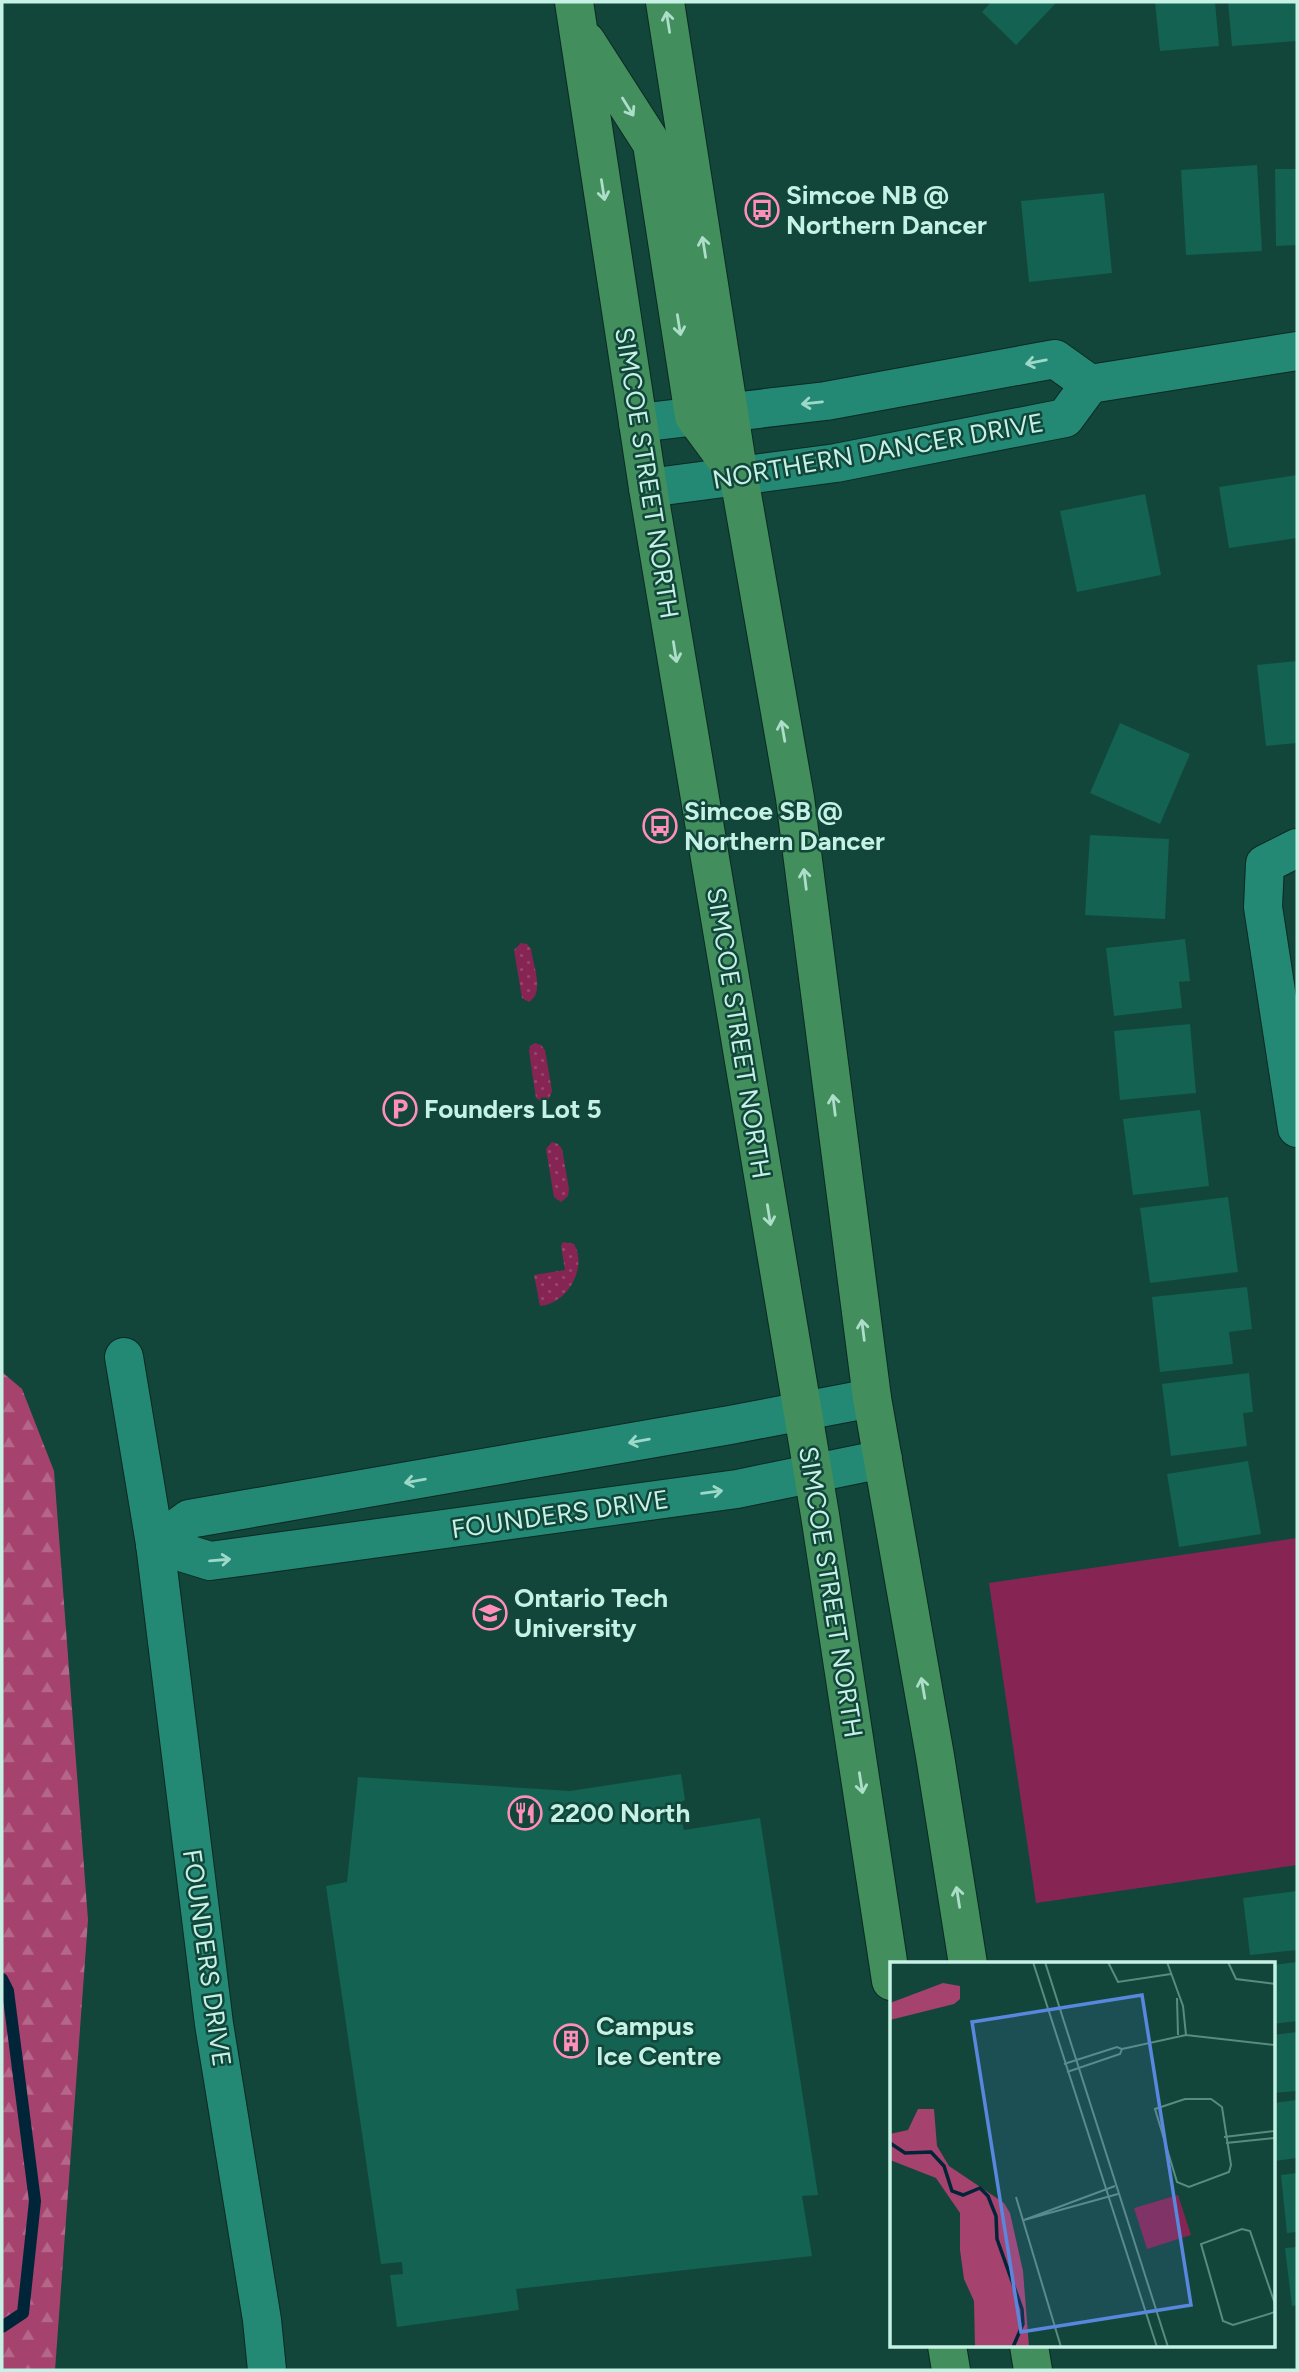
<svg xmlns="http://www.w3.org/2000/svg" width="1299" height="2372" viewBox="0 0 1299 2372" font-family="Figtree,sans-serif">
  <defs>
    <pattern id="grass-dots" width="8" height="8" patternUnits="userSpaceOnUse" patternTransform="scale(1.75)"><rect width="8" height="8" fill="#862553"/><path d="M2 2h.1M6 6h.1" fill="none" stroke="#96456c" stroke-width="1.8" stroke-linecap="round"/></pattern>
    <pattern id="forest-firs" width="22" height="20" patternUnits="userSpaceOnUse" patternTransform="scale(1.75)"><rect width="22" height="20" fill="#a6426e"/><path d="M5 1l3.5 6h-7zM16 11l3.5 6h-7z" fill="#b46789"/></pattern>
  </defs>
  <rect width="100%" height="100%" fill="#12463b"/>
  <g fill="url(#grass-dots)">
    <path d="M 521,943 L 527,944 L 531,949 C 533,965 545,993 529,1002 L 522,998 L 514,950 Z"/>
    <polygon points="535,1043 541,1045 545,1050 552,1091 548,1101 544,1103 536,1098 529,1051 530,1046"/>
    <polygon points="552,1142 558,1144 562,1149 569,1189 568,1196 561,1202 554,1197 546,1149"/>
    <path d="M 563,1242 L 574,1244 C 588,1268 567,1304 540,1306 L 534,1275 L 565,1270 L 561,1246 Z"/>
  </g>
  <polygon fill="url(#forest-firs)" points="2,1372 22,1389 54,1471 88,1920 55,2370 2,2370"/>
  <polygon fill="#862553" points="1297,1538 1297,1865 1036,1903 989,1583"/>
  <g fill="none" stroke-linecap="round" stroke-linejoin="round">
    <polyline stroke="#002538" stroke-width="12" points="2,1979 8,1991 35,2201 23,2313 2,2327"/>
  </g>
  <g fill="#136252">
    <polygon points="991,2 1057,2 1016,45 982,12"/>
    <polygon points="1155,2 1215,2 1219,46 1160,51"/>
    <polygon points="1228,2 1297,2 1297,41 1232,46"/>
    <polygon points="1257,165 1262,251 1186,255 1181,170"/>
    <polygon points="1275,169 1297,169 1297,245 1276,246"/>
    <polygon points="1104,193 1112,273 1029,282 1021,201"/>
    <polygon points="1297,475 1297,538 1229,548 1219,487"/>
    <polygon points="1145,494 1161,575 1077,592 1060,511"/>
    <polygon points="1297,661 1297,743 1266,746 1257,665"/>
    <polygon points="1120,723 1190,754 1160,824 1090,793"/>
    <polygon points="1090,835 1169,839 1165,919 1085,915"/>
    <polygon points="1185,939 1190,981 1179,982 1182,1008 1114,1016 1106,948"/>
    <polygon points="1190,1024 1196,1093 1120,1100 1114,1031"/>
    <polygon points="1200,1110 1209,1186 1133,1195 1123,1119"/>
    <polygon points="1228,1197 1238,1272 1150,1283 1140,1208"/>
    <polygon points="1247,1287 1252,1329 1229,1332 1233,1364 1160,1372 1152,1297"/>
    <polygon points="1249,1373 1253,1412 1243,1413 1247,1446 1171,1456 1162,1384"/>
    <polygon points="1248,1461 1261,1534 1179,1547 1167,1474"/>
    <polygon points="681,1774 685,1800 678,1804 684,1830 760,1818 818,2195 802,2196 812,2256 516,2289 519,2310 397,2327 390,2275 403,2274 402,2262 381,2264 326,1886 347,1882 358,1777 570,1791"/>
    <polygon points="1297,1891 1297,1950 1250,1955 1243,1898"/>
    <polygon points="1297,1962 1297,2021 1273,2024 1273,1965"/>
    <polygon points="1297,2032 1297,2091 1273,2093 1273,2035"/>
    <polygon points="1297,2100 1297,2158 1274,2161 1273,2103"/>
    <polygon points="1297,2173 1297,2232 1287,2233 1281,2175"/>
    <polygon points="1297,2247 1297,2305 1292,2306 1285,2248"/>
  </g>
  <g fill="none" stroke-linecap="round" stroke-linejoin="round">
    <defs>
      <g id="minor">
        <polyline points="1090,384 1297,351"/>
        <polyline points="638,423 826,401 1055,359 1090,384 1065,418 836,463 648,488"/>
        <polyline points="1297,848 1265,864 1263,907 1297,1128"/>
        <polyline points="124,1357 155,1544 214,2024 262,2320 267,2370"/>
        <polyline points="155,1544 210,1561 737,1489 883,1459"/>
        <polyline points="155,1544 189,1519 730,1425 872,1398"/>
      </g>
      <g id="secondary">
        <polyline points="574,2 648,488 820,1515 891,1981"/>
        <polyline points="665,2 739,477 795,798 872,1398 935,1756 968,1964"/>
        <polyline points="586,41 652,144 694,416 736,473"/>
        <polyline points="947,2346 951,2370"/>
        <polyline points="1029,2346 1033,2370"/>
      </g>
    </defs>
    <use href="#minor" stroke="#0b2922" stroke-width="40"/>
    <use href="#secondary" stroke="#0b2922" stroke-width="40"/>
    <use href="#minor" stroke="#238975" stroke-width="38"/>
    <use href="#secondary" stroke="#428e5c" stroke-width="38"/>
  </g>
  <defs><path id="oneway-shaft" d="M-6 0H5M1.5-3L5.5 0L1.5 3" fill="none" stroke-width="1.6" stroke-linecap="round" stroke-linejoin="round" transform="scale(1.75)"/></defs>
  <g stroke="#acdeca">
    <use href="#oneway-shaft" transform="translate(668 22) rotate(-99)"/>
    <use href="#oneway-shaft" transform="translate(628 107) rotate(58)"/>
    <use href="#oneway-shaft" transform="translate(603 190) rotate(81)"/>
    <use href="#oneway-shaft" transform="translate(704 247) rotate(-99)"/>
    <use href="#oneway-shaft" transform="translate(679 325) rotate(81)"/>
    <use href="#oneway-shaft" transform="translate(675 652) rotate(81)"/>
    <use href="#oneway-shaft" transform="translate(783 731) rotate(-100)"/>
    <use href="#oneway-shaft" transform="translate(805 879) rotate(-97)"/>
    <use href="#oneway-shaft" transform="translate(834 1105) rotate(-97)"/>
    <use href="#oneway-shaft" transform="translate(769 1215) rotate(81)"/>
    <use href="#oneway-shaft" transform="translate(863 1330) rotate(-97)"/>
    <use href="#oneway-shaft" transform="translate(923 1688) rotate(-100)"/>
    <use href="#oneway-shaft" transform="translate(861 1783) rotate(81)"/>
    <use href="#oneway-shaft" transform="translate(958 1897) rotate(-99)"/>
  </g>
  <g stroke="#9dd8c9">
    <use href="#oneway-shaft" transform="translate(1036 362) rotate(169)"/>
    <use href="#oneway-shaft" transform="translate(812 403) rotate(174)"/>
    <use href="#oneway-shaft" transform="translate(639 1441) rotate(170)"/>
    <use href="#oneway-shaft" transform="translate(415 1481) rotate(170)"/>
    <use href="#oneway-shaft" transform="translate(712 1492) rotate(-8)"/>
    <use href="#oneway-shaft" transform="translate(220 1560) rotate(-5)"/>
  </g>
  <defs>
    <symbol id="bus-ring" viewBox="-11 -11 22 22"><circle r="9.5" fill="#12463b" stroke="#ff8ebb" stroke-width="1.5"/><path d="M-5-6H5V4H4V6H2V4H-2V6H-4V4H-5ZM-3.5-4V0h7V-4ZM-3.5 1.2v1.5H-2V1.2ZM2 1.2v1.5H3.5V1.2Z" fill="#ff8ebb"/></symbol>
    <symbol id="parking-ring" viewBox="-11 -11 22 22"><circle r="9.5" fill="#12463b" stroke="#ff8ebb" stroke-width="1.5"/><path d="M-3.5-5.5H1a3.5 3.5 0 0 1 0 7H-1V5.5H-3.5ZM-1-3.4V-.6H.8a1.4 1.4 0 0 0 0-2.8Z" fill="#ff8ebb"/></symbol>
    <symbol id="university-ring" viewBox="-11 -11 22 22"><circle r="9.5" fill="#12463b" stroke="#ff8ebb" stroke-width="1.5"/><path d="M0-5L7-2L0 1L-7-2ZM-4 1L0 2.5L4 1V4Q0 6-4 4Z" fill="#ff8ebb"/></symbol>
    <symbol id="restaurant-ring" viewBox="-11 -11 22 22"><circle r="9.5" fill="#12463b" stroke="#ff8ebb" stroke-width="1.5"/><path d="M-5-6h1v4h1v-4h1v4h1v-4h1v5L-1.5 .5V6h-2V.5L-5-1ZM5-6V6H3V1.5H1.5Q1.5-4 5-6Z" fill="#ff8ebb"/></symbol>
    <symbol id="building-ring" viewBox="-11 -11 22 22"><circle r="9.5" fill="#12463b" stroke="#ff8ebb" stroke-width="1.5"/><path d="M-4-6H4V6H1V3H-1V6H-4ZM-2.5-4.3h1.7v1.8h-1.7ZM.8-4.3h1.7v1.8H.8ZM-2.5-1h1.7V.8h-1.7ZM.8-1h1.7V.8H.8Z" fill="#ff8ebb"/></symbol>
  </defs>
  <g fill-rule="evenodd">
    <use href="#bus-ring" x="743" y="191" width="38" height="38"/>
    <use href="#bus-ring" x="641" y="807" width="38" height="38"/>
    <use href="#parking-ring" x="381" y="1090" width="38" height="38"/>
    <use href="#university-ring" x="471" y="1594" width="38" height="38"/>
    <use href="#restaurant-ring" x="506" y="1794" width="38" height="38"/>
    <use href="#building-ring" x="552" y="2022" width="38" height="38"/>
  </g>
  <g text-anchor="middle" stroke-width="5" stroke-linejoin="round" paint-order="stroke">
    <g font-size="26" font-weight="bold" fill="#c6f2e5" stroke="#12463b" text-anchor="start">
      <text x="786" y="204">Simcoe NB @<tspan x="786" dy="30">Northern Dancer</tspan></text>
      <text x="684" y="820">Simcoe SB @<tspan x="684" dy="30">Northern Dancer</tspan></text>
      <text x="424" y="1118">Founders Lot 5</text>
      <text x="514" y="1607">Ontario Tech<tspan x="514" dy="30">University</tspan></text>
      <text x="550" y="1822">2200 North</text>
      <text x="596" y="2035">Campus<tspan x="596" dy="30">Ice Centre</tspan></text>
    </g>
    <g font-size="26" fill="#c6f2e5" stroke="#12463b">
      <text transform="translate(878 451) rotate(-10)" y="9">NORTHERN DANCER DRIVE</text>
      <text transform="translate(647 473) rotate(81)" y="9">SIMCOE STREET NORTH</text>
      <text transform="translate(739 1033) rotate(81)" y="9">SIMCOE STREET NORTH</text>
      <text transform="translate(560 1514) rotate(-8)" y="9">FOUNDERS DRIVE</text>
      <text transform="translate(831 1592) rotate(81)" y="9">SIMCOE STREET NORTH</text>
      <text transform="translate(207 1958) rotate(82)" y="9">FOUNDERS DRIVE</text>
    </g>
  </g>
  <g transform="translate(890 1962)">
    <rect width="385" height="385" fill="#12463b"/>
    <path d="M 53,21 L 70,24 L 70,37 L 64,42 L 0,58 L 0,41 ZM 28,147 L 44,147 L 47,184 L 59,204 L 114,241 L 120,251 L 133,309 L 139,385 L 85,385 L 84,339 L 74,317 L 70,288 L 70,251 L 46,216 L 0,198 L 0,172 L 18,168 Z" fill="#a6426e"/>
    <path d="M 288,233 L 301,273 L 257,287 L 244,246 Z" fill="#862553"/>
    <path fill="none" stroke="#002538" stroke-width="3.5" d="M 0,181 L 15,191 L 41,190 L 54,204 L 62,229 L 73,233 L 90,226 L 98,234 L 106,254 L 107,277 L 132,347 L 133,362 L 123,385"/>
    <path fill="none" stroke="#5a8b7f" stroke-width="2" d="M 143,0 L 267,385M 155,0 L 278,385M 218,0 L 228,20 L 281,12M 277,0 L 293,44 L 296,73M 338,0 L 346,17 L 385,22M 287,36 L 288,73M 232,87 L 296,73 L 385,83M 174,102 L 227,85 L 232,87 L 230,92 L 177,110M 295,137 L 321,137 L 332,145 L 341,203 L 339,210 L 299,225 L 287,220 L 265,147 ZM 334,175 L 385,169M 336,181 L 385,176M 126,235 L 171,385M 134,258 L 228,232M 134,258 L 225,224M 385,342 L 360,269 L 352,267 L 311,282 L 333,359 L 343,363 L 385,350"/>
    <path fill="#5887dd" fill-opacity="0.15" stroke="#5887dd" stroke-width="3.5" d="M 252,33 L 301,343 L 131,370 L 82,60 Z"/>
    <rect width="385" height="385" fill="none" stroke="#c6f2e5" stroke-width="3.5"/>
  </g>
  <rect width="1299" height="2372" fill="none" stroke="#c6f2e5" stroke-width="7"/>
</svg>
